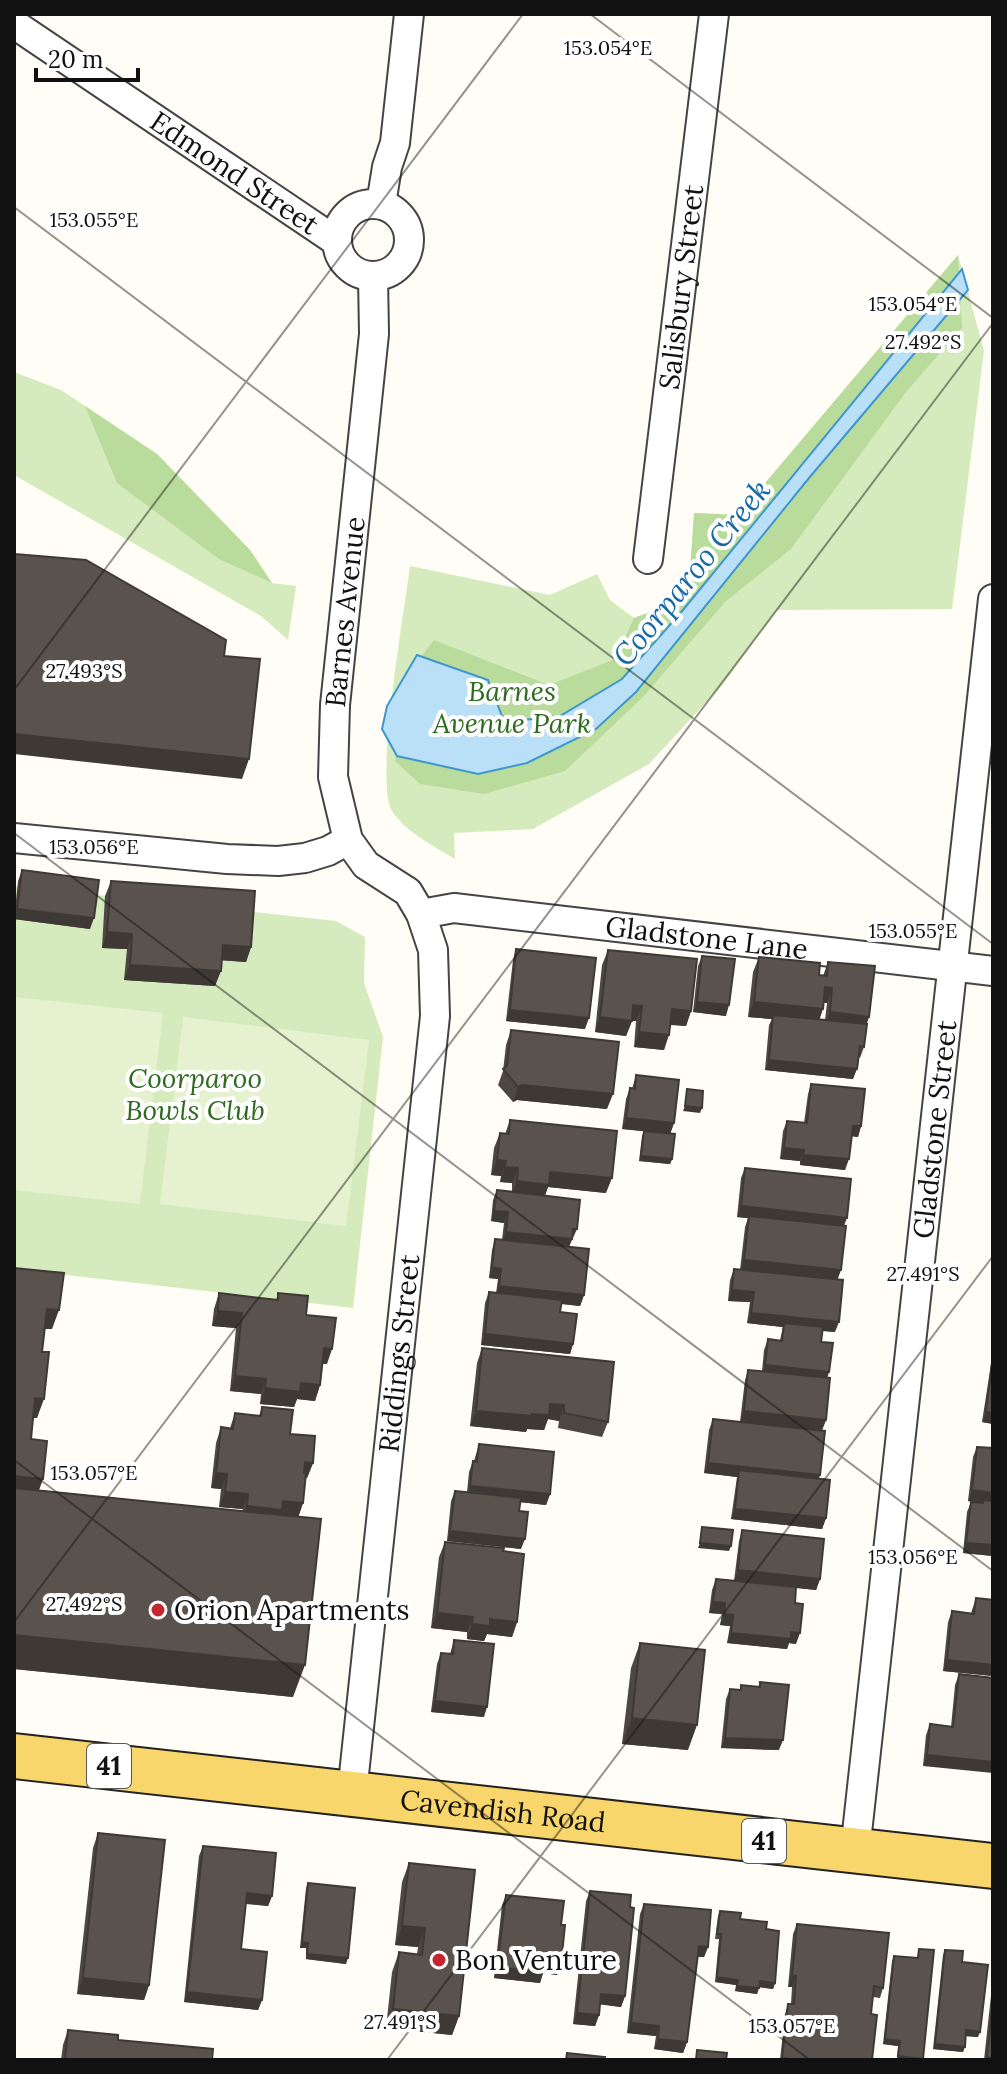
<svg xmlns="http://www.w3.org/2000/svg" width="1007" height="2074" viewBox="0 0 1007 2074" font-family="Lora,serif">
  <rect width="100%" height="100%" fill="#fffdf5"/>
  <g fill="#d5ebbd">
    <path d="M 958,255 L 984,351 L 952,609 L 777,610 L 724,683 L 649,764 L 533,829 L 454,833 L 455,859 C 432,845 407,833 392,811 C 374,785 405,606 410,566 L 550,595 L 597,574 L 610,600 L 634,618 L 663,607 L 689,588 L 694,513 L 738,515 Z"/>
    <polygon points="14,372 61,390 157,454 250,550 272,583 296,586 288,640 261,616 14,475"/>
    <polygon points="14,886 336,921 365,937 364,983 383,1037 353,1308 14,1269"/>
  </g>
  <g fill="#b9dc9c">
    <polygon points="958,255 962,328 906,392 791,549 725,602 643,697 565,771 484,794 420,784 395,761 415,665 434,640 549,685 615,659 634,618 663,607 689,588 694,513 738,515"/>
    <polygon points="85,406 157,454 250,550 272,583 219,559 117,483"/>
  </g>
  <g fill="#e6f2cf">
    <polygon points="14,997 163,1013 140,1204 14,1190"/>
    <polygon points="183,1017 369,1040 346,1226 160,1204"/>
  </g>
  <polygon fill="#b9e0f7" stroke="#3f96cf" stroke-width="2" points="962,269 968,290 809,478 636,692 596,729 527,763 478,774 397,756 382,729 387,706 417,655 488,680 502,716 514,721 560,716 622,679 683,610"/>
  <g fill="none" stroke-linecap="round" stroke-linejoin="round">
    <defs>
      <g id="street">
        <path id="s1" d="M 14,24 L 336,241"/>
        <circle cx="373" cy="240" r="36"/>
        <polyline points="381,204 387,167 395,143 409,14"/>
        <path id="s2" d="M 648,559 L 714,14"/>
        <polyline points="14,838 227,859 278,861 305,858 328,851 348,840"/>
        <path id="s3" d="M 421,914 L 454,908 L 993,971"/>
        <path id="s4" d="M 352,1793 L 435,1016 L 433,950 L 421,914 L 408,892 L 366,865 L 348,840 L 333,777 L 335,705 L 374,334 L 373,277"/>
        <path id="s5" d="M 855,1851 L 993,599"/>
      </g>
      <g id="primary">
        <path id="s6" d="M 14,1756 L 993,1866"/>
      </g>
    </defs>
    <use href="#street" stroke="#444" stroke-width="32"/>
    <use href="#primary" stroke="#222" stroke-width="48"/>
    <use href="#street" stroke="#fff" stroke-width="28"/>
    <use href="#primary" stroke="#f9d66b" stroke-width="44"/>
  </g>
  <g fill="#4d4742" fill-rule="evenodd">
    <polygon points="22,870 90,929 14,919 18,881"/>
    <polygon points="111,881 251,947 246,962 222,960 215,986 124,980 127,949 102,948 105,896"/>
    <polygon points="516,949 585,1029 506,1021 513,960"/>
    <polygon points="608,950 691,1011 686,1026 670,1025 664,1050 634,1047 636,1021 632,1021 626,1036 595,1032 602,965"/>
    <polygon points="702,956 726,1016 693,1012 698,966"/>
    <path d="M 759,957 L 823,976 L 828,962 L 869,1017 L 866,1024 L 864,1047 L 860,1058 L 859,1057 L 853,1079 L 765,1070 L 769,1025 L 772,1019 L 748,1017 L 753,972 ZM 824,1003 L 827,1003 L 825,1020 L 819,1020 Z"/>
    <polygon points="511,1030 607,1109 517,1100 513,1102 498,1085 503,1071 506,1045"/>
    <polygon points="636,1075 674,1123 670,1134 672,1159 670,1164 639,1161 642,1136 644,1131 622,1129 626,1099 630,1088 632,1089"/>
    <polygon points="811,1084 861,1126 858,1137 852,1136 845,1170 800,1165 800,1161 780,1159 783,1131 787,1121 804,1123 808,1094"/>
    <polygon points="510,1120 606,1193 548,1187 545,1196 573,1240 571,1239 569,1247 584,1295 580,1306 561,1304 560,1312 573,1344 570,1354 481,1345 485,1303 489,1292 496,1293 498,1279 489,1278 492,1250 495,1239 502,1240 504,1223 491,1221 493,1200 497,1190 512,1192 512,1183 500,1182 501,1176 491,1175 494,1148 500,1133 505,1134"/>
    <polygon points="745,1168 844,1226 837,1280 835,1332 822,1331 821,1342 829,1372 827,1378 826,1420 822,1430 740,1422 745,1380 748,1370 762,1371 764,1350 768,1339 780,1340 783,1327 747,1323 750,1302 728,1301 730,1280 734,1269 740,1270 745,1227 748,1218 737,1217 741,1178"/>
    <polygon points="14,1268 52,1329 44,1329 37,1418 33,1418 31,1439 39,1490 242,1511 243,1509 219,1507 221,1489 211,1488 216,1443 221,1427 230,1428 235,1413 259,1416 262,1407 290,1434 313,1463 307,1478 306,1478 303,1503 298,1517 293,1697 14,1669"/>
    <polygon points="219,1293 276,1300 278,1293 306,1315 327,1364 323,1364 320,1385 315,1401 297,1399 294,1407 260,1404 261,1394 230,1391 236,1328 212,1326 214,1309"/>
    <polygon points="482,1348 608,1422 602,1437 558,1428 559,1421 548,1419 544,1430 527,1429 526,1432 470,1426 477,1363"/>
    <polygon points="993,1351 993,1424 982,1422"/>
    <polygon points="713,1419 819,1479 826,1518 822,1529 731,1519 737,1477 704,1473 709,1430"/>
    <polygon points="479,1444 550,1494 546,1505 520,1502 519,1511 521,1549 447,1541 451,1501 455,1491 467,1492 469,1472 473,1461 474,1461"/>
    <polygon points="977,1447 993,1448 993,1556 963,1553 967,1512 971,1502 982,1503 968,1501 973,1457"/>
    <polygon points="742,1530 820,1579 816,1590 796,1588 795,1603 796,1644 789,1643 787,1649 727,1643 730,1626 720,1625 722,1614 709,1613 712,1590 716,1579 734,1581 739,1541"/>
    <polygon points="445,1542 503,1551 517,1622 512,1637 487,1634 484,1641 467,1639 467,1632 431,1628 439,1557"/>
    <polygon points="976,1598 993,1600 993,1676 943,1671 948,1622 952,1611 971,1613"/>
    <polygon points="454,1640 484,1717 431,1712 437,1664 441,1653 450,1654"/>
    <polygon points="640,1643 688,1750 622,1744 631,1668"/>
    <polygon points="959,1674 993,1678 923,1766 926,1735 930,1724 951,1727 955,1685"/>
    <polygon points="760,1682 779,1750 721,1748 726,1699 730,1689 740,1690 741,1685 758,1687"/>
    <polygon points="98,1833 149,1985 144,2000 77,1994 93,1848"/>
    <polygon points="203,1846 272,1896 268,1906 246,1904 241,1949 262,2000 258,2010 184,2002 199,1856"/>
    <polygon points="409,1863 459,2016 452,2035 386,2028 392,1972 399,1952 417,1954 418,1947 395,1945 402,1882"/>
    <polygon points="308,1883 346,1964 306,1959 306,1948 300,1948 306,1888"/>
    <polygon points="590,1891 625,1996 621,2007 600,2004 599,2015 595,2026 573,2024 586,1901"/>
    <polygon points="506,1895 561,1925 561,1964 557,1975 543,1973 540,1983 494,1978 502,1905"/>
    <polygon points="644,1904 708,1947 704,1957 698,1957 687,2042 683,2053 654,2049 656,2036 627,2033 640,1914"/>
    <polygon points="720,1911 766,1929 775,1983 773,1989 759,1987 757,1994 735,1991 736,1985 715,1982 719,1939 715,1939 718,1916"/>
    <polygon points="797,1924 883,1988 880,1998 873,1997 871,2014 872,2060 780,2060 785,2014 788,2004 791,2004 792,1987 788,1987 793,1934"/>
    <polygon points="919,1949 934,1950 923,2060 897,2060 898,2046 883,2044 892,1961 894,1956 917,1958"/>
    <polygon points="945,1950 962,1962 978,2037 966,2036 963,2052 933,2049 943,1955"/>
    <polygon points="993,1977 993,2060 984,2060"/>
    <polygon points="68,2030 118,2040 212,2060 61,2060 63,2045"/>
  </g>
  <g fill="#3f3936">
    <polygon points="14,734 249,759 242,779 14,754"/>
    <polygon points="17,909 94,918 90,929 14,919"/>
    <polygon points="107,932 132,934 127,949 102,948"/>
    <polygon points="223,945 251,947 246,962 217,960"/>
    <polygon points="130,965 221,971 215,986 124,980"/>
    <polygon points="825,987 832,988 827,1003 820,1002"/>
    <polygon points="697,1002 729,1005 726,1016 693,1012"/>
    <polygon points="754,1002 823,1009 818,1024 773,1015 772,1019 748,1017"/>
    <polygon points="633,1005 642,1006 636,1021 632,1021 626,1036 595,1032 600,1017"/>
    <polygon points="672,1009 691,1011 686,1026 666,1024"/>
    <polygon points="510,1010 589,1018 585,1029 506,1021"/>
    <polygon points="830,1012 869,1017 864,1032 824,1028"/>
    <polygon points="639,1032 669,1035 664,1050 634,1047"/>
    <polygon points="769,1060 857,1069 853,1079 765,1070"/>
    <polygon points="522,1085 613,1094 607,1109 517,1100 513,1102 518,1087"/>
    <polygon points="685,1106 702,1108 700,1113 683,1111"/>
    <polygon points="626,1118 674,1123 670,1134 622,1129"/>
    <polygon points="853,1126 861,1126 858,1137 849,1136"/>
    <polygon points="784,1148 804,1150 800,1161 780,1159"/>
    <polygon points="803,1155 849,1159 845,1170 800,1165"/>
    <polygon points="641,1156 672,1159 670,1164 639,1161"/>
    <polygon points="497,1160 506,1161 501,1176 491,1175"/>
    <polygon points="505,1167 518,1168 512,1183 500,1182"/>
    <polygon points="550,1172 612,1178 606,1193 548,1187 543,1200 511,1197 517,1181"/>
    <polygon points="741,1206 847,1218 843,1228 737,1217"/>
    <polygon points="494,1211 508,1212 504,1223 491,1221"/>
    <polygon points="573,1229 577,1229 568,1249 502,1242 506,1232"/>
    <polygon points="744,1260 841,1270 837,1281 740,1270"/>
    <polygon points="492,1267 501,1269 498,1279 489,1278"/>
    <polygon points="499,1286 584,1295 580,1306 496,1296"/>
    <polygon points="732,1290 754,1292 750,1302 728,1301"/>
    <polygon points="47,1309 59,1310 52,1329 40,1328"/>
    <polygon points="218,1311 242,1313 236,1328 212,1326"/>
    <polygon points="751,1313 839,1322 835,1332 784,1327 784,1323 783,1327 747,1323"/>
    <polygon points="485,1334 573,1344 570,1354 481,1345"/>
    <polygon points="324,1348 332,1349 327,1364 319,1363"/>
    <polygon points="765,1365 829,1372 825,1382 762,1375"/>
    <polygon points="235,1376 266,1379 261,1394 230,1391"/>
    <polygon points="301,1383 320,1385 315,1401 297,1399 294,1407 260,1404 265,1388"/>
    <polygon points="35,1398 44,1399 37,1418 28,1417"/>
    <polygon points="550,1404 564,1405 559,1421 548,1419 544,1430 527,1429 526,1432 470,1426 476,1411 532,1414"/>
    <polygon points="744,1411 826,1420 822,1430 740,1422"/>
    <polygon points="986,1412 993,1413 993,1424 982,1422"/>
    <polygon points="305,1462 313,1463 307,1478 299,1477"/>
    <polygon points="708,1463 820,1475 817,1485 739,1470 737,1477 704,1473"/>
    <polygon points="216,1473 227,1474 221,1489 211,1488"/>
    <polygon points="14,1476 43,1479 36,1499 14,1496"/>
    <polygon points="470,1486 550,1494 546,1505 467,1496"/>
    <polygon points="972,1490 993,1493 993,1504 968,1501"/>
    <polygon points="225,1492 248,1494 243,1509 219,1507"/>
    <polygon points="283,1501 303,1503 298,1518 241,1521 247,1506"/>
    <polygon points="735,1509 826,1518 822,1529 731,1519"/>
    <polygon points="450,1531 525,1539 521,1549 447,1541"/>
    <polygon points="700,1543 731,1546 729,1551 698,1548"/>
    <polygon points="966,1543 993,1545 993,1556 963,1553"/>
    <polygon points="738,1570 820,1579 816,1590 734,1581"/>
    <polygon points="713,1602 725,1603 722,1614 709,1613"/>
    <polygon points="437,1613 473,1617 467,1632 431,1628"/>
    <polygon points="724,1614 733,1615 730,1626 720,1625"/>
    <polygon points="490,1619 517,1622 512,1637 487,1634 484,1641 467,1639 472,1624"/>
    <polygon points="791,1632 800,1633 796,1644 789,1643 787,1649 727,1643 731,1633"/>
    <polygon points="14,1635 305,1665 293,1697 14,1669"/>
    <polygon points="947,1660 993,1665 993,1676 943,1671"/>
    <polygon points="435,1701 487,1707 484,1717 431,1712"/>
    <polygon points="632,1718 697,1725 688,1750 622,1744"/>
    <polygon points="725,1738 783,1740 779,1750 721,1748"/>
    <polygon points="927,1755 993,1762 993,1773 923,1766"/>
    <polygon points="247,1893 272,1896 268,1906 243,1903"/>
    <polygon points="402,1926 425,1928 418,1947 395,1945"/>
    <polygon points="302,1942 308,1943 306,1948 300,1948"/>
    <polygon points="699,1946 708,1947 704,1957 695,1956"/>
    <polygon points="307,1954 348,1958 346,1964 306,1959"/>
    <polygon points="545,1962 561,1964 557,1975 543,1973 540,1983 494,1978 497,1967"/>
    <polygon points="792,1976 796,1976 792,1987 788,1987"/>
    <polygon points="717,1977 738,1980 736,1985 715,1982"/>
    <polygon points="83,1978 149,1985 144,2000 77,1994"/>
    <polygon points="760,1981 775,1983 773,1989 758,1987"/>
    <polygon points="737,1986 759,1988 757,1994 735,1991"/>
    <polygon points="187,1992 262,2000 258,2010 184,2002"/>
    <polygon points="601,1994 625,1996 621,2007 597,2004"/>
    <polygon points="393,2009 459,2016 452,2035 386,2028"/>
    <polygon points="577,2013 599,2015 595,2026 573,2024"/>
    <polygon points="631,2023 659,2026 656,2036 627,2033"/>
    <polygon points="966,2030 980,2032 978,2037 964,2036"/>
    <polygon points="658,2039 687,2042 683,2053 654,2049"/>
    <polygon points="885,2039 900,2041 898,2046 883,2044"/>
    <polygon points="935,2044 965,2047 963,2052 933,2049"/>
    <polygon points="898,2056 923,2059 897,2060"/>
  </g>
  <g fill="#5a524d" stroke="#3f3936" stroke-width="2">
    <polygon points="14,522 15,522 15,554 86,560 226,640 224,656 260,659 249,759 14,734"/>
    <polygon points="22,870 99,880 94,918 17,909"/>
    <polygon points="111,881 255,891 251,947 223,945 221,971 130,965 132,934 107,932"/>
    <polygon points="516,949 596,958 589,1018 510,1010"/>
    <polygon points="608,950 697,959 691,1011 672,1009 669,1035 639,1032 642,1006 633,1005 632,1021 600,1017"/>
    <polygon points="702,956 735,959 729,1005 697,1002"/>
    <polygon points="759,957 820,963 819,975 827,976 828,962 875,966 869,1017 830,1012 832,988 825,987 823,1009 754,1002"/>
    <polygon points="773,1015 867,1024 864,1047 860,1046 857,1069 769,1060"/>
    <polygon points="511,1030 619,1042 613,1094 522,1085 518,1087 503,1069 507,1066"/>
    <polygon points="636,1075 679,1080 674,1123 626,1118 630,1088 635,1089"/>
    <polygon points="811,1084 865,1089 861,1126 853,1126 849,1159 803,1155 804,1150 784,1148 787,1121 807,1123"/>
    <polygon points="687,1089 703,1091 702,1108 685,1106"/>
    <polygon points="510,1120 617,1131 612,1178 550,1172 549,1185 517,1181 518,1168 505,1167 506,1161 497,1160 500,1133 509,1134"/>
    <polygon points="644,1131 675,1134 672,1159 641,1156"/>
    <polygon points="745,1168 851,1179 847,1218 741,1206"/>
    <polygon points="497,1190 580,1200 577,1229 573,1229 572,1239 506,1232 508,1212 494,1211"/>
    <polygon points="749,1216 846,1226 841,1270 744,1260"/>
    <polygon points="495,1239 589,1249 584,1295 499,1286 501,1269 492,1267"/>
    <polygon points="14,1268 64,1273 59,1310 47,1309 42,1352 49,1352 44,1399 35,1398 31,1439 47,1441 43,1479 14,1476"/>
    <polygon points="734,1269 843,1280 839,1322 751,1313 754,1292 732,1290"/>
    <polygon points="489,1292 562,1300 560,1312 577,1314 573,1344 485,1334"/>
    <polygon points="219,1293 278,1300 278,1293 308,1296 306,1315 336,1318 332,1349 324,1348 320,1385 301,1383 300,1392 265,1388 266,1379 235,1376 242,1313 218,1311"/>
    <polygon points="784,1323 823,1327 821,1342 833,1343 829,1372 765,1365 768,1339 782,1341"/>
    <polygon points="482,1348 614,1362 608,1422 564,1413 564,1405 550,1404 549,1415 532,1414 532,1416 476,1411"/>
    <polygon points="992,1363 993,1363 993,1413 986,1412"/>
    <polygon points="748,1370 830,1378 826,1420 744,1411"/>
    <polygon points="262,1407 293,1410 290,1434 315,1436 313,1463 305,1462 304,1473 306,1473 303,1503 283,1501 282,1510 247,1506 248,1494 225,1492 227,1474 216,1473 221,1427 233,1429 235,1413 261,1416"/>
    <polygon points="713,1419 825,1431 820,1475 708,1463"/>
    <polygon points="479,1444 554,1452 550,1494 470,1486 473,1461 477,1462"/>
    <polygon points="977,1447 993,1448 993,1493 972,1490"/>
    <polygon points="739,1470 830,1480 826,1518 735,1509"/>
    <polygon points="14,1488 321,1519 305,1665 14,1635"/>
    <polygon points="455,1491 521,1498 519,1511 528,1512 525,1539 450,1531"/>
    <polygon points="983,1500 993,1501 993,1545 966,1543 971,1502 983,1503"/>
    <polygon points="702,1527 733,1530 731,1546 700,1543"/>
    <polygon points="742,1530 824,1539 820,1579 738,1570"/>
    <polygon points="445,1542 504,1548 503,1551 524,1554 517,1622 490,1619 490,1626 472,1624 473,1617 437,1613"/>
    <polygon points="716,1579 796,1587 795,1603 803,1604 800,1633 791,1632 791,1639 731,1633 733,1615 724,1614 725,1603 713,1602"/>
    <polygon points="976,1598 993,1600 993,1665 947,1660 952,1611 974,1614"/>
    <polygon points="454,1640 494,1644 487,1707 435,1701 441,1653 453,1654"/>
    <polygon points="640,1643 705,1650 697,1725 632,1718"/>
    <polygon points="959,1674 993,1678 993,1762 927,1755 930,1724 953,1727"/>
    <polygon points="760,1682 789,1685 783,1740 725,1738 730,1689 741,1690 741,1685 760,1687"/>
    <polygon points="98,1833 165,1840 149,1985 83,1978"/>
    <polygon points="203,1846 276,1853 272,1896 247,1893 241,1949 267,1952 262,2000 187,1992"/>
    <polygon points="409,1863 475,1870 459,2016 393,2009 399,1952 422,1955 425,1928 402,1926"/>
    <polygon points="308,1883 355,1888 348,1958 307,1954 308,1943 302,1942"/>
    <polygon points="590,1891 631,1895 630,1907 634,1908 625,1996 601,1994 599,2015 577,2013"/>
    <polygon points="506,1895 564,1901 561,1925 565,1925 561,1964 545,1962 544,1972 497,1967"/>
    <polygon points="644,1904 711,1910 708,1947 699,1946 687,2042 658,2039 659,2026 631,2023"/>
    <polygon points="720,1911 741,1913 740,1919 767,1922 766,1929 779,1931 775,1983 760,1981 759,1988 737,1986 738,1980 717,1977 721,1934 717,1934"/>
    <polygon points="797,1924 889,1933 883,1988 874,1986 871,2014 877,2015 872,2060 800,2060 782,2058 788,2004 794,2004 796,1976 792,1976"/>
    <polygon points="919,1949 934,1950 923,2059 898,2056 900,2041 885,2039 894,1956 918,1958"/>
    <polygon points="945,1950 963,1951 962,1962 988,1965 980,2032 966,2030 965,2047 935,2044"/>
    <polygon points="993,2001 993,2058 987,2057"/>
    <polygon points="68,2030 118,2035 118,2040 213,2049 212,2060 65,2060"/>
    <polygon points="697,2050 727,2053 726,2060 696,2060"/>
    <polygon points="567,2053 605,2057 604,2060 566,2060"/>
  </g>
  <path fill="none" stroke="#111" stroke-width="2" stroke-opacity="0.45" d="M 590,14 L 993,318M 14,207 L 993,944M 14,690 L 523,14M 14,833 L 993,1571M 14,1460 L 810,2060M 14,1622 L 993,323M 387,2060 L 993,1256"/>
  <g fill="#c4262e" stroke="#fff" stroke-width="3">
    <circle cx="158" cy="1610" r="8"/>
    <circle cx="439" cy="1960" r="8"/>
  </g>
  <g text-anchor="middle" stroke-width="8" stroke-linejoin="round" paint-order="stroke">
    <g fill="#fff" stroke="#585858" stroke-width="2">
      <rect x="87" y="1744" width="44" height="44" rx="6"/>
      <rect x="742" y="1819" width="44" height="44" rx="6"/>
    </g>
    <g font-size="26" font-weight="bold" fill="#111">
      <text x="109" y="1775">41</text>
      <text x="764" y="1850">41</text>
    </g>
    <g font-size="28" fill="#111" stroke="#fff">
      <text dy="10" stroke="none"><textPath href="#s1" startOffset="266">Edmond Street</textPath></text>
      <text dy="10" stroke="none"><textPath href="#s2" startOffset="274">Salisbury Street</textPath></text>
      <text dy="10" stroke="none"><textPath href="#s4" startOffset="1222">Barnes Avenue</textPath></text>
      <text dy="10" stroke="none"><textPath href="#s3" startOffset="288">Gladstone Lane</textPath></text>
      <text dy="10" stroke="none"><textPath href="#s5" startOffset="726">Gladstone Street</textPath></text>
      <text dy="10" stroke="none"><textPath href="#s4" startOffset="442">Riddings Street</textPath></text>
      <text dy="10" stroke="none"><textPath href="#s6" startOffset="492">Cavendish Road</textPath></text>
    </g>
    <g font-size="28" font-style="italic" fill="#2f6b1f" stroke="#fff">
      <text x="512" y="701">Barnes<tspan x="512" dy="32">Avenue Park</tspan></text>
      <text x="195" y="1088">Coorparoo<tspan x="195" dy="32">Bowls Club</tspan></text>
    </g>
    <g font-size="28" fill="#111" stroke="#fff" text-anchor="start">
      <text x="174" y="1620">Orion Apartments</text>
      <text x="455" y="1970">Bon Venture</text>
    </g>
    <g font-size="30" font-style="italic" fill="#1768a6" stroke="#fff">
      <text transform="translate(692 573) rotate(-51)" y="10">Coorparoo Creek</text>
    </g>
  </g>
  <g font-size="20" text-anchor="middle" fill="#111" stroke="#fff" stroke-width="8" stroke-linejoin="round" paint-order="stroke">
    <text x="608" y="55">153.054°E</text>
    <text x="94" y="227">153.055°E</text>
    <text x="913" y="311">153.054°E</text>
    <text x="923" y="349">27.492°S</text>
    <text x="84" y="678">27.493°S</text>
    <text x="94" y="854">153.056°E</text>
    <text x="913" y="938">153.055°E</text>
    <text x="923" y="1281">27.491°S</text>
    <text x="94" y="1480">153.057°E</text>
    <text x="913" y="1564">153.056°E</text>
    <text x="84" y="1611">27.492°S</text>
    <text x="400" y="2029">27.491°S</text>
    <text x="792" y="2033">153.057°E</text>
  </g>
  <rect width="1007" height="2074" fill="none" stroke="#111111" stroke-width="32"/>
  <path d="M36 68v12h102v-12" fill="none" stroke="#111111" stroke-width="4"/>
  <text x="48" y="68" font-size="24" fill="#111111" stroke="#ffffff" stroke-width="6" paint-order="stroke">20 m</text>
</svg>
